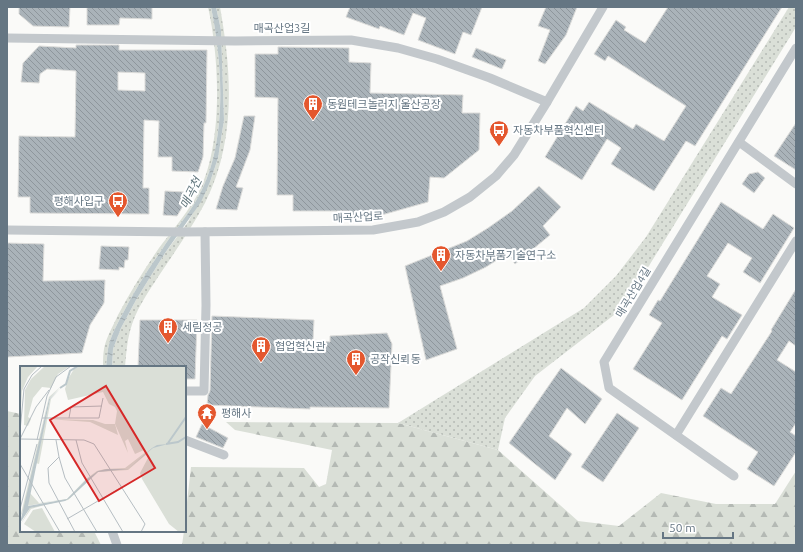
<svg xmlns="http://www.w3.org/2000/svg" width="803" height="552" viewBox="0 0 803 552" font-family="Ubuntu,'Noto Sans KR',sans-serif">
  <defs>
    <pattern id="grass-dots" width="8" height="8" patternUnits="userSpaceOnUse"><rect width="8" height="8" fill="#dadfd7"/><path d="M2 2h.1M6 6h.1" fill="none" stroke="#b4b9b4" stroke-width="1.8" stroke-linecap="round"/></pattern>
    <pattern id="forest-firs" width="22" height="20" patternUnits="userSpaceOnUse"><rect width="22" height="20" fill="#dadfd7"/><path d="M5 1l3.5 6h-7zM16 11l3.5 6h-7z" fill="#b4b9b4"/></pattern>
    <pattern id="water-ripples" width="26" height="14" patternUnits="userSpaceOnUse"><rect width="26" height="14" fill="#bbc7cb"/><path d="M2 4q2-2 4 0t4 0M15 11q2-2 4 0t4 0" fill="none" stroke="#9ca6aa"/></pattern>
    <pattern id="building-back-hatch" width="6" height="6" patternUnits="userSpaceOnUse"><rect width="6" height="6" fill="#aab3b9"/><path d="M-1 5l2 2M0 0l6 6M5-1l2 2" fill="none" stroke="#8e969c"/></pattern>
  </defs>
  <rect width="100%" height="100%" fill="#fafaf8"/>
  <g fill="url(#grass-dots)">
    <path d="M 208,7 L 211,7 C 223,65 228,146 197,199 C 187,217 172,233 161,251 C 146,272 133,293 122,315 C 116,326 110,338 108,349 C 107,355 107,361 106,367 L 103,367 C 103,361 103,355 104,349 C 106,338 113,326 118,315 C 130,292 144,270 159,248 C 171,232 184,217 195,199 C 224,151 220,60 208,7 Z"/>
    <path d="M 216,7 L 220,7 C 232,74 236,141 205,203 C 191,229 174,253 158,277 C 147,294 135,311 130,331 C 127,342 126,355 125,367 L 112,367 L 113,349 L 121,328 L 136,300 L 165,253 L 188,222 L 210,182 L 218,158 L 224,120 L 221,30 Z"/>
    <polygon points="789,7 796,7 796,27 623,308 535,376 505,418 498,450 398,423 584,308 616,276 646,237"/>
  </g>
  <g fill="url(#forest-firs)">
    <polygon points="7,411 21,414 21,531 94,531 101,545 7,545"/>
    <polygon points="226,422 398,423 498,450 578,521 619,526 661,493 716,504 775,504 796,471 796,545 182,545 184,531 185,531 185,520 191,467 304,468 319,487 326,484 332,450 235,430"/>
  </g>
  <path fill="url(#water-ripples)" d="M 211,7 L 216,7 L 221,30 L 224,120 L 218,158 L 210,182 L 201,202 L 165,253 L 136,300 L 121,328 L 113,349 L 112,367 L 106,367 C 107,361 107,355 108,349 C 110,338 116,326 122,315 C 133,293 146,272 161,251 C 172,233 187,217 197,199 C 228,146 223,65 211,7 Z"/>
  <g fill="url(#building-back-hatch)" stroke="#dcdcda" fill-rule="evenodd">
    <polygon points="19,7 70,7 69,27 33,26 19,14"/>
    <polygon points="87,7 152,7 152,19 120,18 119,25 87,25"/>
    <polygon points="350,7 482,7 471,35 463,32 455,54 418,40 426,18 413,13 404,35 380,26 379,29 346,17"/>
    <polygon points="546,7 577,7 566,35 545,64 538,61 550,30 538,26"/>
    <polygon points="668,7 782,7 695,146 686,141 654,191 611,164 621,148 607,139 582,180 545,157 576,106 583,111 589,102 633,129 636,124 664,141 686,106 608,56 605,61 594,54 616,20 626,27 624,30 645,43"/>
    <path d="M 76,45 L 119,45 L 119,50 L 207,50 L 206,123 L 204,123 L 203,157 L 198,172 L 172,171 L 172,157 L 158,157 L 159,121 L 144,120 L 143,188 L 149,188 L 149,214 L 30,213 L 30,197 L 18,197 L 19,136 L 75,137 L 76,71 L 47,69 L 40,74 L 39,83 L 21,82 L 23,63 L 39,46 L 76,48 ZM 118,72 L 145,73 L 145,91 L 118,90 Z"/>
    <polygon points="278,47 349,48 349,62 371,63 370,93 463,95 462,113 480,113 479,150 444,178 430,177 428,202 378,216 350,215 350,211 293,211 293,195 277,195 278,98 255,97 255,54 278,54"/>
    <polygon points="476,48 506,60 502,69 472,57"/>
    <polygon points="244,116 255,116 250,150 236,187 243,188 237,210 216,209 223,186 235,158"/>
    <polygon points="796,123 796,170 774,156"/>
    <polygon points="758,172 765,178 754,193 742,184 749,174"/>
    <polygon points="539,186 561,207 543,226 550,235 515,264 508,253 486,267 463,278 440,286 457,349 426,360 405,266 467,241 488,228 512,211"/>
    <polygon points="165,191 184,192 183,206 177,216 163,215"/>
    <polygon points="721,202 763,229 773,214 794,228 760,283 743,272 752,258 728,243 707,276 720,284 712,297 742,315 727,339 722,336 682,400 633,369 662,323 649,315 658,300 660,301"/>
    <polygon points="7,243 44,244 43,281 105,280 104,303 90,325 82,353 7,357"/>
    <polygon points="101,246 129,247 128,260 125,260 124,268 119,267 119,270 99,269"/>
    <polygon points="796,289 796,346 789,341 777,360 796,372 796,423 790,432 796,436 796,452 774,486 747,469 758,452 703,416 721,388 731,394 772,331 771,330"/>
    <polygon points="212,316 314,320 313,340 330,342 330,336 387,333 392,344 389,408 310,407 310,409 207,405 208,395 210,391"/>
    <polygon points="140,320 197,320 195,379 185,379 185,367 138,367"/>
    <polygon points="561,368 602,399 585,424 567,408 549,436 572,454 555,480 509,443"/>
    <polygon points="617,413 639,428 603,482 581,467"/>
    <polygon points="202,424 228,438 223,448 196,437"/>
  </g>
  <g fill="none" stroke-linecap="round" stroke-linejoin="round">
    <g stroke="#c3c8cc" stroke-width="9">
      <polyline points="7,38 235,41 351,40 398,48 437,59 490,78 547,102"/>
      <polyline points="739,142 796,184"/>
      <polyline points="7,230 183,232 373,230 418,222 444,212 470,197 496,176 514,155 547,102 603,7"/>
      <polyline points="185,391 204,391 206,305 205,232"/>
      <polyline points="676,435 796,241"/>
      <polyline points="185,440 224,455"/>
      <polyline points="734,476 609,388 604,362 796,48"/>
      <polyline points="112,531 117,545"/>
    </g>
  </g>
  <defs>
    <symbol id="building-pin" viewBox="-11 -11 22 30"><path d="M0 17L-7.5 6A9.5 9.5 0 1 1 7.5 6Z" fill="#e4572e" stroke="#fff"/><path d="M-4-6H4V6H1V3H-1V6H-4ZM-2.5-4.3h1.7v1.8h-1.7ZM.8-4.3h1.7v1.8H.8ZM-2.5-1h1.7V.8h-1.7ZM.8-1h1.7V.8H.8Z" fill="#fff"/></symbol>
    <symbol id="bus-pin" viewBox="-11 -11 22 30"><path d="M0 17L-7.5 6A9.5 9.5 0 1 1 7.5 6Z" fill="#e4572e" stroke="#fff"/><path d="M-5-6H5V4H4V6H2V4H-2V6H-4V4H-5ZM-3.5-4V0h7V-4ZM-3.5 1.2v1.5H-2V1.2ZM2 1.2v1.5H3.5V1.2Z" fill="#fff"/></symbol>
    <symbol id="temple-pin" viewBox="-11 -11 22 30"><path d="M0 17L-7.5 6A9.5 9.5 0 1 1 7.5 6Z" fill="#e4572e" stroke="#fff"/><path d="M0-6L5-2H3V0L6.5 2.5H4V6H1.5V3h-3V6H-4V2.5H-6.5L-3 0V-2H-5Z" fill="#fff"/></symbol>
  </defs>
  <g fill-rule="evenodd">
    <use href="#building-pin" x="302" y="93" width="22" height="30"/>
    <use href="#bus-pin" x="488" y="119" width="22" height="30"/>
    <use href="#bus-pin" x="107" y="190" width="22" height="30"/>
    <use href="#building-pin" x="430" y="244" width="22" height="30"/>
    <use href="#building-pin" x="157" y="316" width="22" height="30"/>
    <use href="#building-pin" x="250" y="335" width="22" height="30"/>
    <use href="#building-pin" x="345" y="348" width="22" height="30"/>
    <use href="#temple-pin" x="196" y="402" width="22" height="30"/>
  </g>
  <g text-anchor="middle" stroke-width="4" stroke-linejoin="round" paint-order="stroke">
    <g font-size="11" fill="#657683" stroke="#fff">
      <text x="282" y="32">매곡산업3길</text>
      <text transform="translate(358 217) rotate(-3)" y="4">매곡산업로</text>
      <text transform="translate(633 292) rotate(-59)" y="4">매곡산업4길</text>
    </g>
    <g font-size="11" fill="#657683" stroke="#fff" text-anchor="start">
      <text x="327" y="108">동원테크놀러지 울산공장</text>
      <text x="513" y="134">자동차부품혁신센터</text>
      <text x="104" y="205" text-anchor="end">평해사입구</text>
      <text x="455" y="259">자동차부품기술연구소</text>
      <text x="182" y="331">세림정공</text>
      <text x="275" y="350">협업혁신관</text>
      <text x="370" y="363">공작신뢰동</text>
      <text x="221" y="417">평해사</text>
    </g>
    <g font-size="12" font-style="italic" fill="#60757c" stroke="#fff">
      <text transform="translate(191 193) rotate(-64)" y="4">매곡천</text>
    </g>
  </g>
  <g transform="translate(20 366)">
    <rect width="166" height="166" fill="#fafaf8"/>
    <path d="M 40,21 L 29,33 L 5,140 L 0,152 L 29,31 ZM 41,22 L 31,33 L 19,98 L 16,97 L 14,105 L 10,127 L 19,137 L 47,133 L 66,113 L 77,105 L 85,103 L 105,102 L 127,85 L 128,87 L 108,104 L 78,106 L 48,134 L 28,138 L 11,143 L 0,159 L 10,142 L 27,137 L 43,135 L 34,135 L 7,140 L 10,125 L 30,33 ZM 27,53 L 73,54 L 85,58 L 95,58 L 98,69 L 70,56 ZM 22,142 L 35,166 L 16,166 L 4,158 L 13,144 Z" fill="#dadfd7"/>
    <path d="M 0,0 L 18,0 L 8,11 L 2,25 L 0,56 ZM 25,0 L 50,0 L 38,8 L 31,22 L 22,21 L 13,32 L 8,51 L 11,53 L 8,60 L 4,59 L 5,24 L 11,13 ZM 60,0 L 166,0 L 166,166 L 159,166 L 149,158 L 122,113 L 120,107 L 128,92 L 124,84 L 115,88 L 108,73 L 105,75 L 108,87 L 95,58 L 97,45 L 95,41 L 89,38 L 83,26 L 48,34 L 45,23 L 48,13 L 54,3 Z" fill="#dadfd7"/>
    <path d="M 40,22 L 30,33 L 8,140 L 47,133 L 66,114 L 78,105 L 87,103 L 108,103 L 132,82 L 137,79 L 148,78 L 133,82 L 108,103 L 78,106 L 50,132 L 45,135 L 10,142 L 0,157 L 29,33 Z" fill="#bbc7cb"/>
    <path fill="none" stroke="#bbc7cb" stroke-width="2" d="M 40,22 L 46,18 L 50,5 L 58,0M 148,77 L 166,51M 146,78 L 158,76 L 166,71"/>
    <path fill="none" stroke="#b5bdc2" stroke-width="1" d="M 22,52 L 79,52 L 83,32M 49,52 L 51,41 L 82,40M 0,65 L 4,23 L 12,9 L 22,0M 0,73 L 64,74 L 74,78 L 125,158 L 121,166M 0,73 L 16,41 L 29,24M 17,74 L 27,30 L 36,11 L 51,0M 36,74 L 39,91 L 28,102 L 29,117 L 55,166M 56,74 L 62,97 L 103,166M 39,91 L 45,112 L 77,166M 0,98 L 40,166M 0,143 L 17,78M 47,153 L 102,121"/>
    <path fill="#d62828" fill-opacity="0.15" stroke="#d62828" stroke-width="2" d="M 86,20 L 135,102 L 79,135 L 30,54 Z"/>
    <rect width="166" height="166" fill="none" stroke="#657683" stroke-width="2"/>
  </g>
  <rect width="803" height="552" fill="none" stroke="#657683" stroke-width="16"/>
  <path d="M663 532v6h70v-6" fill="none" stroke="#657683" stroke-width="2"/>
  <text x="669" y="532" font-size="12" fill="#657683" stroke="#ffffff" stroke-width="3" paint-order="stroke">50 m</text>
</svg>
